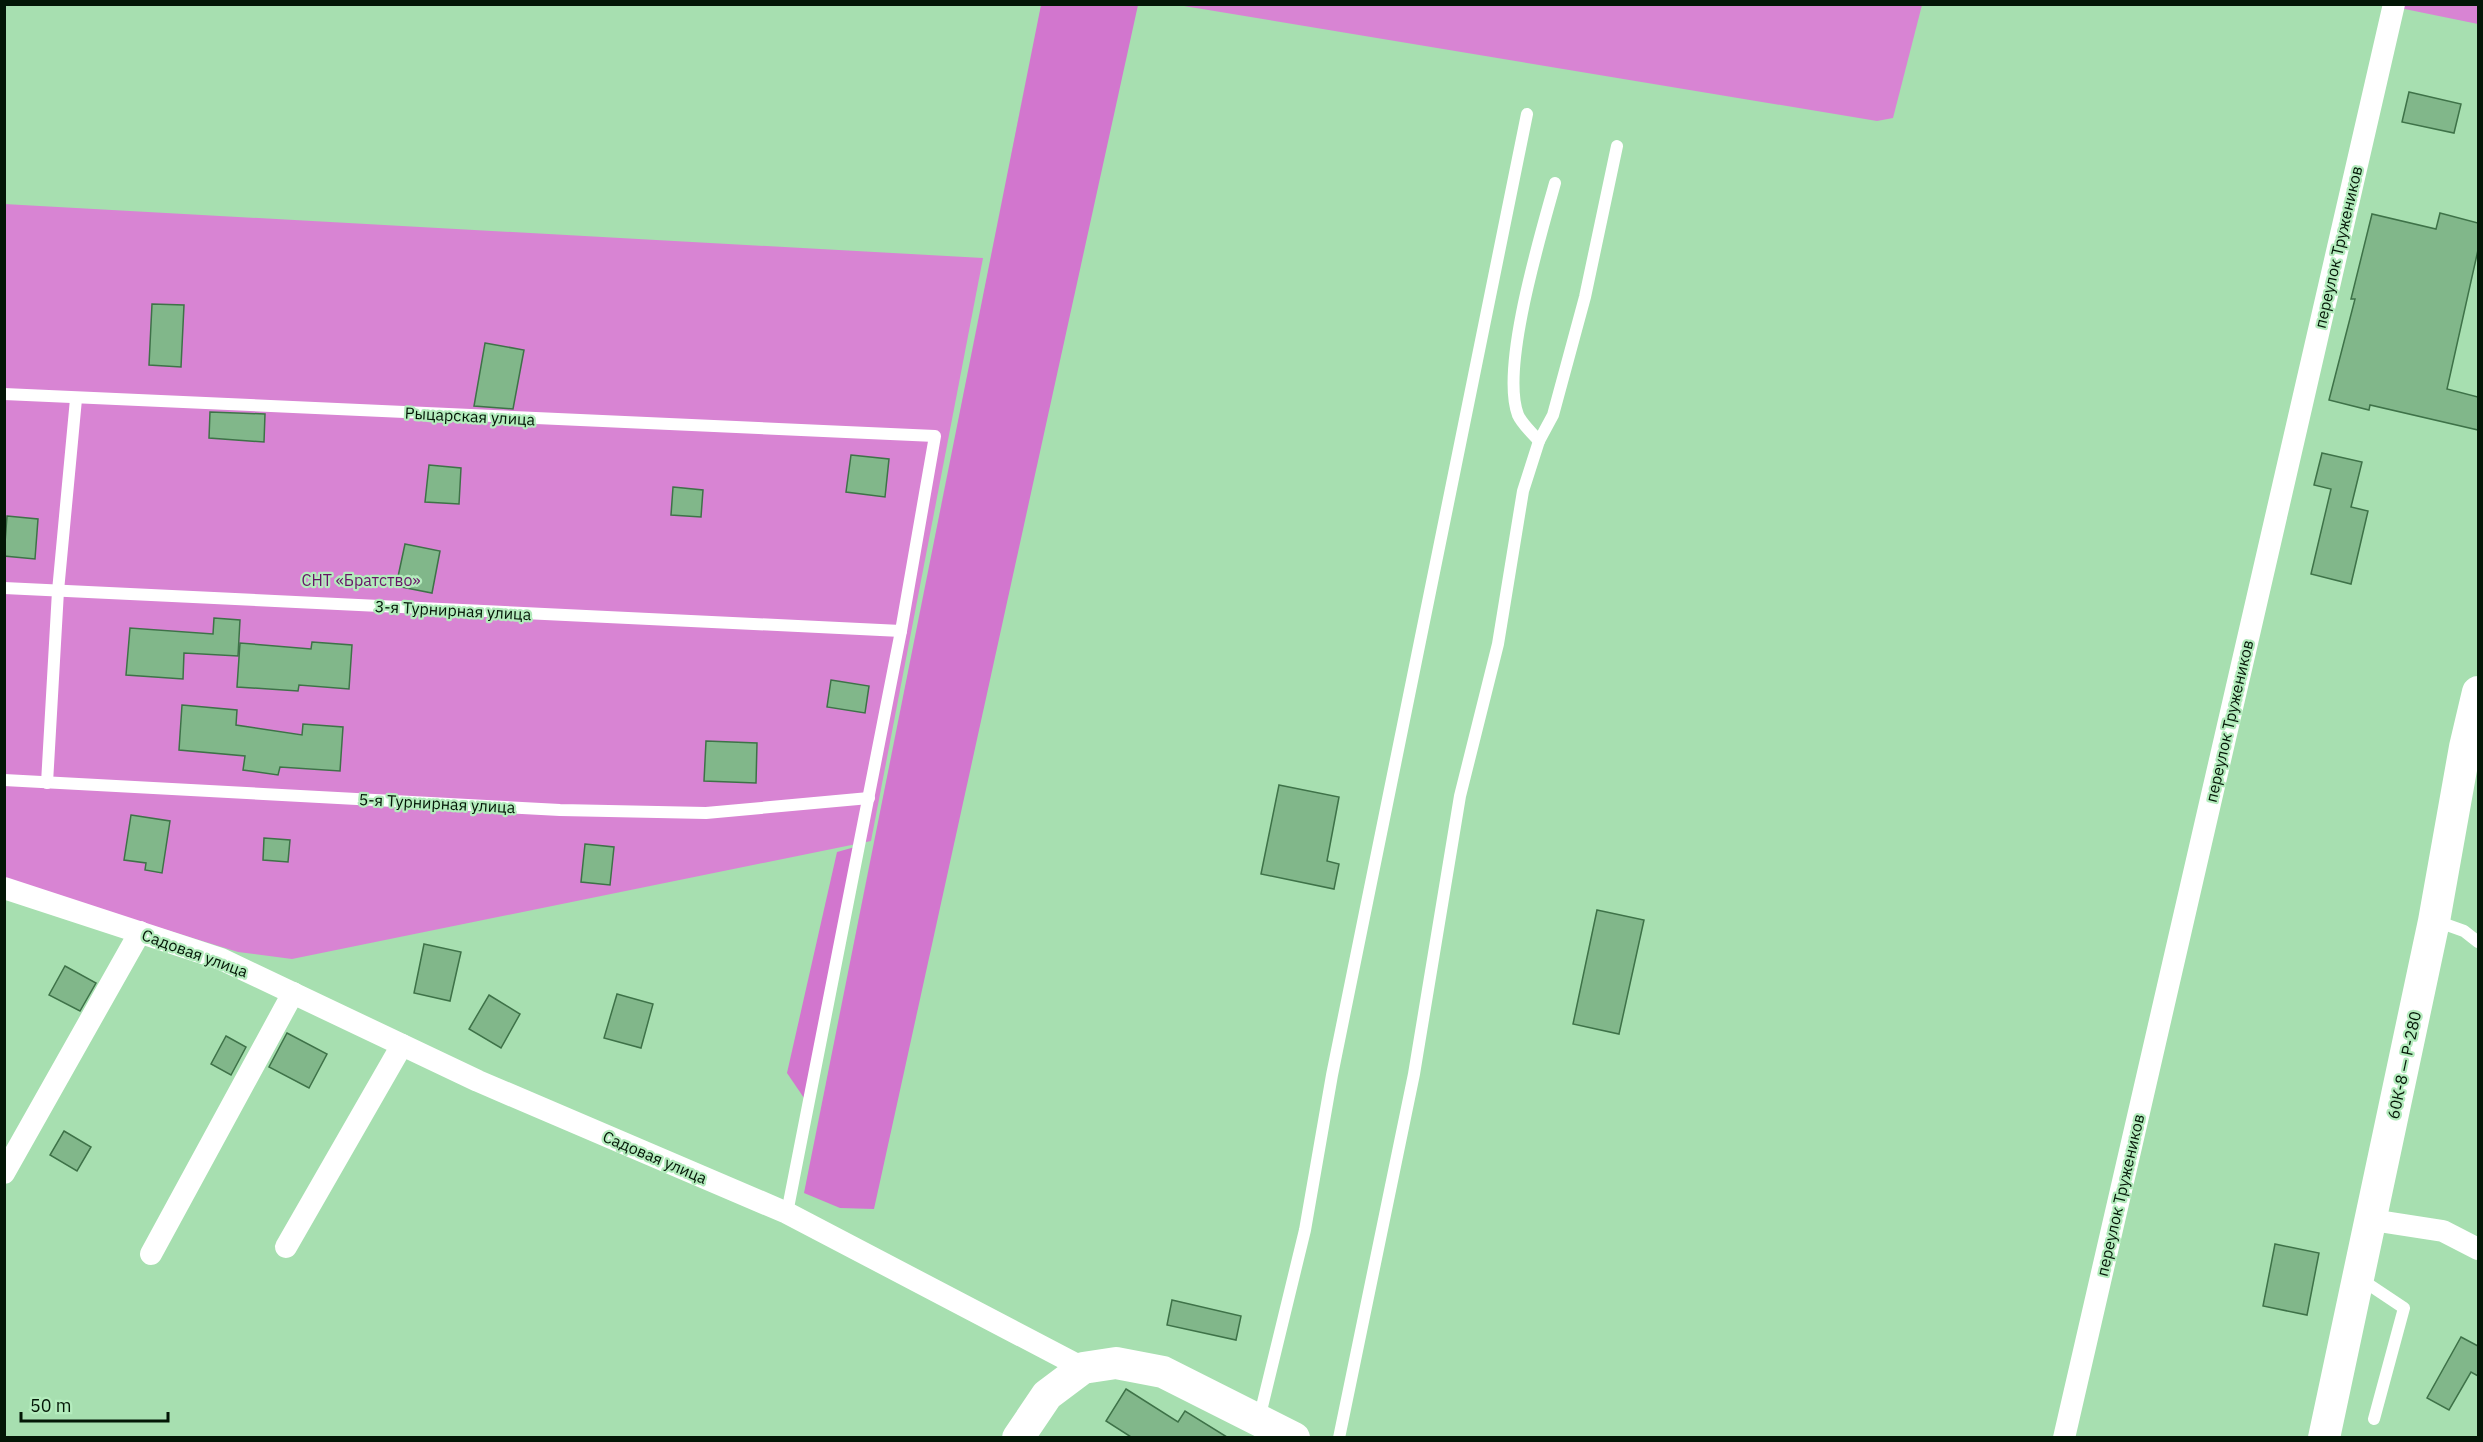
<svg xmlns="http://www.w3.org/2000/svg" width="2483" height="1442" viewBox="0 0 2483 1442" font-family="'IBM Plex Sans',sans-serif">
  <rect width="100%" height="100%" fill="#a7dfb0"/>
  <g fill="#d884d3">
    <polygon points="1178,5 1922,4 1922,5 1893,118 1877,121"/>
    <polygon points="2385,5 2478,5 2478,24"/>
    <polygon points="4,204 983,258 871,841 292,959 238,952 5,880"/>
  </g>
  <g fill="#d276ce">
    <polygon points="1041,5 1138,5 874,1209 840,1208 804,1193"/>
    <polygon points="855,847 804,1098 787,1073 837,852"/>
  </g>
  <g fill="#81b78a" stroke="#3e7248" stroke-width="1.5">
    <polygon points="2409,92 2461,104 2454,133 2402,122"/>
    <polygon points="2440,213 2478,223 2478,250 2447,389 2478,397 2478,430 2370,405 2369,410 2329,400 2355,299 2351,299 2372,214 2436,229"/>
    <polygon points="152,304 184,305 181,367 149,365"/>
    <polygon points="485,343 524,350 513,409 474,406"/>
    <polygon points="210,412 265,414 264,442 209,438"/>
    <polygon points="2322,453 2362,462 2351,507 2368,511 2351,584 2311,574 2331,489 2314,485"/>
    <polygon points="851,455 889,459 885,497 846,492"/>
    <polygon points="429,465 461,468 459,504 425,502"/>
    <polygon points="673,487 703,490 701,517 671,515"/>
    <polygon points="7,516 38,519 35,559 4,556"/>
    <polygon points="405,544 440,551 432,593 396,586"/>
    <polygon points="214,618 240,620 238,656 184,653 183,679 126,675 130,628 213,634"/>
    <polygon points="312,642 352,645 349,689 299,685 298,691 237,687 240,643 311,649"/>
    <polygon points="831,680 869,686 865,713 827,707"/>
    <polygon points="182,705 237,710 236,725 302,735 303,724 343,727 340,771 280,767 278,775 243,770 245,756 179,750"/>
    <polygon points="706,741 757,743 756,783 704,781"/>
    <polygon points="1279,785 1339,797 1327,861 1339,864 1334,889 1261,874"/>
    <polygon points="131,815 170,821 162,873 145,870 146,863 124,860"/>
    <polygon points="264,838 290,840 288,862 263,860"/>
    <polygon points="585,844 614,847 610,885 581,882"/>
    <polygon points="1597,910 1644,920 1619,1034 1573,1024"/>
    <polygon points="424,944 461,952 450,1001 414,993"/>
    <polygon points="65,966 96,983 80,1011 49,995"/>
    <polygon points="617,994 653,1004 641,1048 604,1038"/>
    <polygon points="489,995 520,1014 501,1048 469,1029"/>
    <polygon points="287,1033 327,1054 309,1088 269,1067"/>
    <polygon points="226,1036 246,1047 231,1075 211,1064"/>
    <polygon points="64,1131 91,1147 77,1171 50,1155"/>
    <polygon points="2275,1244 2319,1253 2307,1315 2263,1306"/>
    <polygon points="1172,1300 1241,1316 1236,1340 1167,1325"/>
    <polygon points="2461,1337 2478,1346 2478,1376 2471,1372 2449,1410 2427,1398"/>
    <polygon points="1126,1389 1178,1422 1185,1411 1227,1437 1131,1437 1106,1421"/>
  </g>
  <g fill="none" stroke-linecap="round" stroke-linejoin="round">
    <g stroke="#fff" stroke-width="12">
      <polyline points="4,394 935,436 901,631 787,1213"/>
      <path d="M 1539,441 C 1532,433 1522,424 1518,415 C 1500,368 1541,234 1555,183"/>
      <polyline points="4,588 901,631"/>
      <polyline points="4,780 560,810 706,813 869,798"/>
      <polyline points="47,783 58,591 76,399"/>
      <polyline points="2436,921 2464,931 2478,942"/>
      <polyline points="2359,1278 2404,1308 2374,1419"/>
      <polyline points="1259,1419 1305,1230 1332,1075 1527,114"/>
      <polyline points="1339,1438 1414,1074 1460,796 1498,644 1523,491 1539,441 1553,415 1585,297 1617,146"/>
    </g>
    <g stroke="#fff" stroke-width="22">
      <polyline points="4,888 221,959 478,1081 787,1213 1083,1368"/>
      <polyline points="4,1173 140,932"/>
      <polyline points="2372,1220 2443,1231 2478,1249"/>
      <polyline points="286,1247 402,1045"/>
      <polyline points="151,1254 293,993"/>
      <polyline points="2064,1438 2394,4"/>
    </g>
    <g stroke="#fff" stroke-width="32">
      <polyline points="1018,1438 1047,1395 1083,1368 1116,1363 1163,1372 1294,1438"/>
      <polyline points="2324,1438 2434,921 2465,747 2478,692"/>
    </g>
  </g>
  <g text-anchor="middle" stroke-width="4.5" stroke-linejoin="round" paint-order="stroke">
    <g font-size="16" fill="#031606" stroke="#b4ecbd">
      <text transform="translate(2338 247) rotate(-77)" y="6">переулок Тружеников</text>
      <text transform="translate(470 416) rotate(3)" y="6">Рыцарская улица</text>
      <text transform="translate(453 610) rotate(3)" y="6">3-я Турнирная улица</text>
      <text transform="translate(2229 721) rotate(-77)" y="6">переулок Тружеников</text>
      <text transform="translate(437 803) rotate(3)" y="6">5-я Турнирная улица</text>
      <text transform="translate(195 953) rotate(20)" y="6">Садовая улица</text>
      <text transform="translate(2404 1065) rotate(-78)" y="6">60К-8 — Р-280</text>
      <text transform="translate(655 1157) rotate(23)" y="6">Садовая улица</text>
      <text transform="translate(2120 1195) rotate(-77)" y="6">переулок Тружеников</text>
    </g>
    <g font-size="16" fill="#671366" stroke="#b4ecbd">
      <text x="361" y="586">СНТ «Братство»</text>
    </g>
  </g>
  <rect width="2483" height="1442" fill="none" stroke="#031606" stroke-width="12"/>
  <path d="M21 1412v9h147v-9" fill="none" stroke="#031606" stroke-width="3"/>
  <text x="30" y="1412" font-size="18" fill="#031606" stroke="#b4ecbd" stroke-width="4.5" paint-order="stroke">50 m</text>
</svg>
